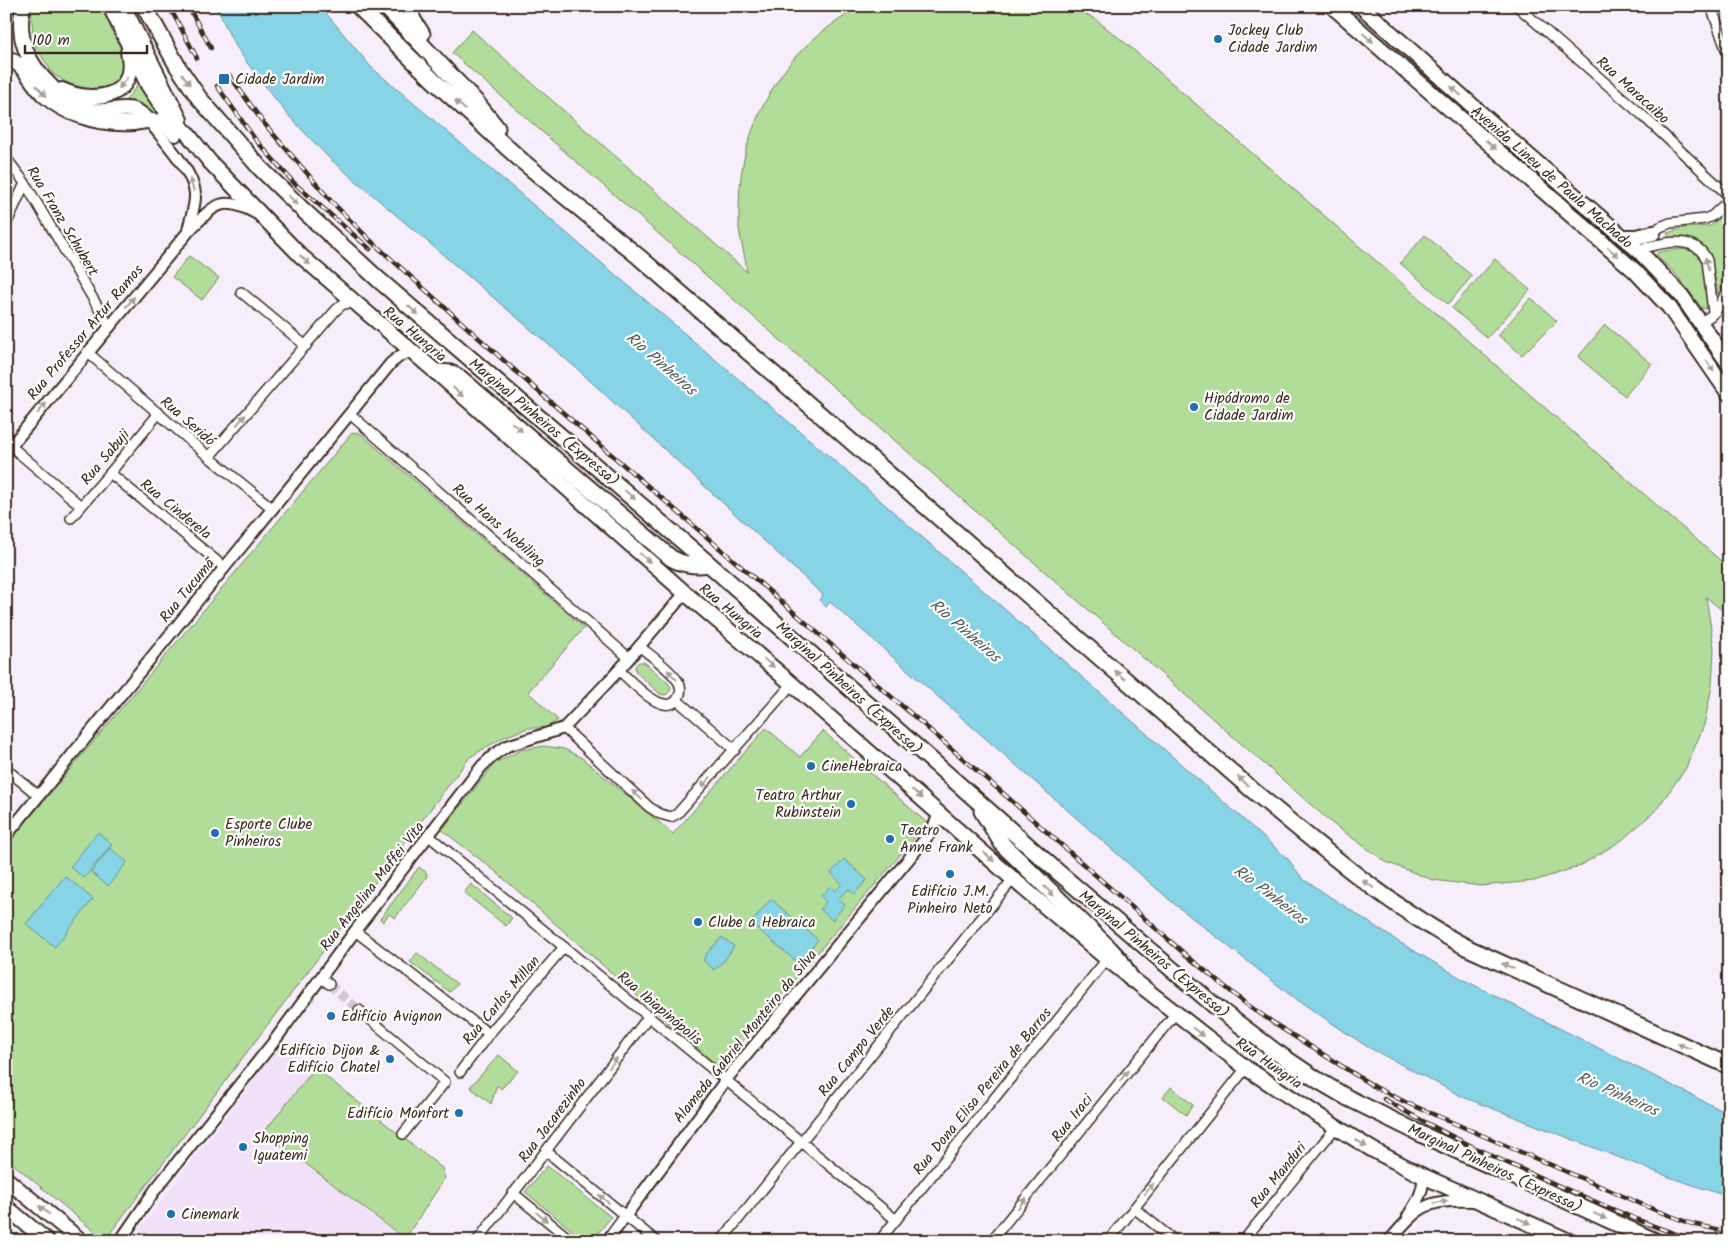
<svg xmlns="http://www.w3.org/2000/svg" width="1735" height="1247" viewBox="0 0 1735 1247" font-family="Kalam,sans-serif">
  <rect width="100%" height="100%" fill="#f7eefc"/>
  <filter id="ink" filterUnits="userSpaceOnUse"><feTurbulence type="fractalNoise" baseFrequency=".02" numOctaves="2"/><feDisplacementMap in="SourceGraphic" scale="10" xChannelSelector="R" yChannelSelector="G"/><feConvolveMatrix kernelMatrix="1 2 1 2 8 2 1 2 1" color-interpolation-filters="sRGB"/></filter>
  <g filter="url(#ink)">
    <polygon fill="#f1e2fa" points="282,1043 315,1068 264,1132 405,1240 146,1241 148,1238 138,1231"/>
    <g fill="#b1dc9a" stroke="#76835c">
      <polygon points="33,6 103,6 125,53 124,74 109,89 77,89 53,74 34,44 31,11"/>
      <path d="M 860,6 L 1072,6 L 1095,19 L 1128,45 L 1729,568 L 1729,616 L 1706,597 L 1714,648 L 1712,686 L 1704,725 L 1686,768 L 1656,810 L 1622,840 L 1580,866 L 1534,881 L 1481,886 L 1433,880 L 1386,862 L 1333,824 L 452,53 L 472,30 L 747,272 C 746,257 740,242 739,227 C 739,205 739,181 744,159 C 752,120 778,71 808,44 C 824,29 842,18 860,6 Z"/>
      <polygon points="142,79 165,116 123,104"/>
      <path d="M 1729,210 L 1729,249 L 1726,259 L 1725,283 L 1720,295 L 1718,294 C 1712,263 1712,234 1670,239 L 1667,233 L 1683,228 L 1710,226 Z"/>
      <polygon points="1425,235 1472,276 1448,304 1400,263"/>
      <polygon points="1680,249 1693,251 1705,266 1708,307 1707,309 1702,308 1675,273 1656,255 1658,252"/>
      <polygon points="189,256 219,278 202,300 172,277"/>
      <polygon points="1495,259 1530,290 1487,338 1452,308"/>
      <polygon points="1531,298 1557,321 1522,355 1498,335"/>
      <polygon points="1605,325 1652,364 1625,396 1578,357"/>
      <polygon points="356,432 361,434 584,628 528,692 558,720 545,728 528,728 504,737 470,757 108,1236 101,1237 6,1158 6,846 351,434"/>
      <polygon points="639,662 644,662 669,684 671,688 670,691 666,695 660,694 636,672 635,666"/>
      <polygon points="766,728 800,757 823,731 927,823 720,1068 495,871 442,830 495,763 521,750 544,746 564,749 582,758 673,834"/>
      <polygon points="419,867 427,873 426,878 395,918 389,914 383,922 380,919"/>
      <polygon points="471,884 512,918 506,926 464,893"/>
      <polygon points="417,953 457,984 450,992 410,962"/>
      <polygon points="499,1055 518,1071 501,1089 497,1085 491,1104 470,1087"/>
      <polygon points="315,1068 442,1168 445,1178 405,1239 264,1132"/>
      <polygon points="1171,1087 1193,1105 1186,1115 1163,1097"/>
      <polygon points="547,1166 611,1217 592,1241 585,1241 525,1192"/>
    </g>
    <g fill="#87d4e6" stroke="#699096">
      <polygon points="216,6 320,6 371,67 850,474 1139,727 1288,859 1303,879 1399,942 1466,981 1729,1114 1729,1197 1672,1178 1463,1097 1366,1046 1293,997 1172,902 830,602 826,607 819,600 823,595 575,367 329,158 287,114 245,60 232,40"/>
      <polygon points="98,832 112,844 84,878 70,867"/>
      <polygon points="110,848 127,862 108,886 91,872"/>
      <polygon points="844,859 867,880 854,894 848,889 838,899 845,905 832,920 820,909 826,902 821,896 830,886 835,891 842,884 831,873"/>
      <polygon points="65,876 93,899 55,947 26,924"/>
      <polygon points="771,899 818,940 798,963 751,923"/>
      <polygon points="722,937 734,946 725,960 714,970 703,960 707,953"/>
    </g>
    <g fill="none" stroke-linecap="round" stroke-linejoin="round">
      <polyline stroke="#d1c7d0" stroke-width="9" stroke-dasharray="9 4.5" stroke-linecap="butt" points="329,984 359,1010"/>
      <defs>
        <g id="minor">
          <polyline points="1517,6 1641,114 1729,196"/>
          <polyline points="1711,6 1729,58"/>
          <polyline points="6,158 25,183 109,326"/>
          <polyline points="6,225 25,183"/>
          <polyline points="1650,236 1660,227 1670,223 1705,219 1712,216 1729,200"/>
          <path d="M 1638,250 C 1659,243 1695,233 1707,260 L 1713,312"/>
          <polyline points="241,292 306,346"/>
          <path d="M 1699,321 C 1718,318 1727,293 1729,277"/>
          <polyline points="87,352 209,457 272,508"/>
          <polyline points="350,414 629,658"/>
          <polyline points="6,442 81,506"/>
          <polyline points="209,457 336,310 343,304 353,303"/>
          <polyline points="110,473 224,567"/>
          <polyline points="71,518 110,473 159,413"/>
          <path d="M 619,670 C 630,680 665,720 678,698 C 682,692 681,685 677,680 C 669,668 650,655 639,646"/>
          <polyline points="677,700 735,750"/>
          <polyline points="564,728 649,807 660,814 671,817 677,814 792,684"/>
          <polyline points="6,769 39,796"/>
          <polyline points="429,836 896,1220"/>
          <polyline points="355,931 489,1034"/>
          <polyline points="321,978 329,984"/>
          <polyline points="359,1010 445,1082 403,1134"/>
          <polyline points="460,1072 489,1034 564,947"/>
          <polyline points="546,1151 656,1241"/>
          <polyline points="513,1193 572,1241"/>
          <polyline points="1134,1208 1175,1241"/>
          <polyline points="477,1241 649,1016"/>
          <polyline points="721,1241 1013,879"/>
          <polyline points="879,1241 1107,959"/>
          <polyline points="991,1241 1175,1014"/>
          <polyline points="1108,1241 1246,1068"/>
          <polyline points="1243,1241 1336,1127"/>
        </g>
        <g id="tertiary">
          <path d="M 149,121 C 163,140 192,169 195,193 C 196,206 190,219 188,231"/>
          <path d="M 6,452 L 188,232 C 212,208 220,193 255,213"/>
          <polyline points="6,836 391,363 400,356 410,352"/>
          <path d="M 1408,1216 C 1416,1203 1424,1192 1423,1176"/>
          <polyline points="120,1241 155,1190 272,1044 355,931 482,766 495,754 507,746 564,728 619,670 685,593"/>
          <polyline points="607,1241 725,1081 931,832 939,814"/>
          <path d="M 1389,1241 C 1419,1206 1426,1199 1474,1201"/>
        </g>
        <g id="trunk">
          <path d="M 23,6 C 20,20 20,34 25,48 C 33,72 66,107 92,111 C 117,114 128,99 149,121"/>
          <polyline points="110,6 148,85 166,112 187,133 210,162 301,256 436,372 685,593 792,684 1013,879 1107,959 1246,1068 1336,1127 1373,1150 1423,1176 1569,1241"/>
          <polyline points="123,6 180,120"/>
          <polyline points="1332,6 1635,271 1669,307 1729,394"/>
          <polyline points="1361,6 1523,151 1638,250 1681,295 1729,364"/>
          <path d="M 6,58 C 25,63 31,83 44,95 C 54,104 68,112 81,116 C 97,122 116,124 134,123 C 142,122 152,119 161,122 C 166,124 171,129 175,134"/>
          <path d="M 62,90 C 95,105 139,97 128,52"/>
          <polyline points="1623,237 1637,237 1653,233"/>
          <polyline points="6,1179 81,1241"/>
          <polyline points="6,1207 47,1241"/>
        </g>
        <g id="motorway">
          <polyline points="144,6 178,67 199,98 261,169 303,210 379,280 709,564 1058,872 1215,1006 1276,1052 1319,1081 1348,1098 1423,1135 1655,1241"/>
          <path d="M 358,6 L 433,80 L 522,161 L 639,257 L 1251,789 C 1320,846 1388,906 1468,948 L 1729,1066"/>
          <polyline points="385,6 476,102 497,128"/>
          <polyline points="409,6 413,20 422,34"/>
          <path d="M 436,372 L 451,373 L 460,378 L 671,558 C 683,565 694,566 709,564"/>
          <polyline points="982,811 1003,845 1110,949 1120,960 1132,980"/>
        </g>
      </defs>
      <use href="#minor" stroke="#3b2a1e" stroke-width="12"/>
      <use href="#tertiary" stroke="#3b2a1e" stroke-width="14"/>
      <use href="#trunk" stroke="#3b2a1e" stroke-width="18"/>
      <use href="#motorway" stroke="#3b2a1e" stroke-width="19"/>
      <use href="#minor" stroke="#fff" stroke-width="9"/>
      <use href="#tertiary" stroke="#fff" stroke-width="10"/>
      <use href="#trunk" stroke="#fff" stroke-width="14"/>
      <use href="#motorway" stroke="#fff" stroke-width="15"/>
      <defs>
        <g id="rail">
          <polyline points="169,6 197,58"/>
          <polyline points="188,6 211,48"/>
          <polyline points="230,76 262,121 331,201 370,240 531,385 1005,795 1187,956 1245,1003 1281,1028 1375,1087 1405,1102 1655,1210 1692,1224 1729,1232"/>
          <polyline points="217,86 255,139 294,183 370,249"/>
          <path d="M 1384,1099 C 1444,1135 1508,1164 1573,1192 C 1614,1210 1654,1228 1698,1241"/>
        </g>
      </defs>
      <use href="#rail" stroke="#3b2a1e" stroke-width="4.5"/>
      <use href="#rail" stroke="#fff" stroke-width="2.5" stroke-dasharray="8" stroke-linecap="butt"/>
    </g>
    <defs><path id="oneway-solid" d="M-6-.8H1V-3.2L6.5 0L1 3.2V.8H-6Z" transform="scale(1.25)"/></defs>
    <g fill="#a79f9a">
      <use href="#oneway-solid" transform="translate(1368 38) rotate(41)"/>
      <use href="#oneway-solid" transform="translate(186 79) rotate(55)"/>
      <use href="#oneway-solid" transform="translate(123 83) rotate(127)"/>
      <use href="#oneway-solid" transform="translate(41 91) rotate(47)"/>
      <use href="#oneway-solid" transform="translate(1456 91) rotate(-138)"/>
      <use href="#oneway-solid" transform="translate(460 105) rotate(-138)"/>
      <use href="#oneway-solid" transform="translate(1491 145) rotate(41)"/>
      <use href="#oneway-solid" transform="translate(192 185) rotate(-107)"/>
      <use href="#oneway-solid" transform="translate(293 200) rotate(45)"/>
      <use href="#oneway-solid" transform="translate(1613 252) rotate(41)"/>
      <use href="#oneway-solid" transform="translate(305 260) rotate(42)"/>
      <use href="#oneway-solid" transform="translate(1707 264) rotate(-104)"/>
      <use href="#oneway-solid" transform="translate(130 302) rotate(-50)"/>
      <use href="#oneway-solid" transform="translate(413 310) rotate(41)"/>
      <use href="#oneway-solid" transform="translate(1710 366) rotate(56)"/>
      <use href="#oneway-solid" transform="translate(458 392) rotate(42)"/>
      <use href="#oneway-solid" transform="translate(42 408) rotate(-51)"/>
      <use href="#oneway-solid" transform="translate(241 420) rotate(-49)"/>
      <use href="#oneway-solid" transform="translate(517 427) rotate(40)"/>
      <use href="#oneway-solid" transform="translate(630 495) rotate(41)"/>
      <use href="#oneway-solid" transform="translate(645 558) rotate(41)"/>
      <use href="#oneway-solid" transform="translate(769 663) rotate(40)"/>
      <use href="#oneway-solid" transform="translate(672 675) rotate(-134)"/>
      <use href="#oneway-solid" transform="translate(1120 675) rotate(-139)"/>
      <use href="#oneway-solid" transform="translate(1243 781) rotate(-139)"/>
      <use href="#oneway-solid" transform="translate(706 782) rotate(132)"/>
      <use href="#oneway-solid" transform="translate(917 794) rotate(42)"/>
      <use href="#oneway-solid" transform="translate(637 795) rotate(-137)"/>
      <use href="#oneway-solid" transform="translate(989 857) rotate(41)"/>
      <use href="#oneway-solid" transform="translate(1368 884) rotate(-144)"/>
      <use href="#oneway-solid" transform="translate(1049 891) rotate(45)"/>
      <use href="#oneway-solid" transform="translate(1508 966) rotate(-156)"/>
      <use href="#oneway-solid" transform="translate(1198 1032) rotate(37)"/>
      <use href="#oneway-solid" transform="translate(1684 1046) rotate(-156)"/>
      <use href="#oneway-solid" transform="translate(613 1063) rotate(-53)"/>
      <use href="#oneway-solid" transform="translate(1124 1076) rotate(-51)"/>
      <use href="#oneway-solid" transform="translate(1361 1143) rotate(31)"/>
      <use href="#oneway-solid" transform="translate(1149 1189) rotate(-52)"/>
      <use href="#oneway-solid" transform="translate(604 1199) rotate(-140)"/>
      <use href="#oneway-solid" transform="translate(1441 1202) rotate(-10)"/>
      <use href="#oneway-solid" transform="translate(1022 1203) rotate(-51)"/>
      <use href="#oneway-solid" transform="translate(44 1210) rotate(-140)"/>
      <use href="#oneway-solid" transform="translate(1600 1216) rotate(25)"/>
      <use href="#oneway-solid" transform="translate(542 1217) rotate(39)"/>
      <use href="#oneway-solid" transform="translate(1524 1221) rotate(24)"/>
    </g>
  </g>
  <g fill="#1f6fb2" stroke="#fff" stroke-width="2">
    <circle cx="1218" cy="39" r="5"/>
    <rect x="218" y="73" width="12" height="12" rx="2.5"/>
    <circle cx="1194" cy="407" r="5"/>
    <circle cx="811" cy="766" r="5"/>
    <circle cx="851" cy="804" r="5"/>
    <circle cx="215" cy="833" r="5"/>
    <circle cx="890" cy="839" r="5"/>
    <circle cx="950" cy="874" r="5"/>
    <circle cx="698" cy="922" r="5"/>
    <circle cx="331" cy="1016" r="5"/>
    <circle cx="390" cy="1059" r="5"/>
    <circle cx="459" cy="1113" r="5"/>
    <circle cx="243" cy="1147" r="5"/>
    <circle cx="171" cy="1214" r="5"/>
  </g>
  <g text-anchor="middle" stroke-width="4.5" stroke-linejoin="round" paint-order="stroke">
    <g font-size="15" fill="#3b2a1e" stroke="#fff" text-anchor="start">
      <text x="1228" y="35">Jockey Club<tspan x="1228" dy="17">Cidade Jardim</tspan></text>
      <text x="235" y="84">Cidade Jardim</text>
      <text x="1204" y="403">Hipódromo de<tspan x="1204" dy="17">Cidade Jardim</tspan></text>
      <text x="821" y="771">CineHebraica</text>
      <text x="841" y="800" text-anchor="end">Teatro Arthur<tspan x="841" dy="17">Rubinstein</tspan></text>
      <text x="225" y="829">Esporte Clube<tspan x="225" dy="17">Pinheiros</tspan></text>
      <text x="900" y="835">Teatro<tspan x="900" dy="17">Anne Frank</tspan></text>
      <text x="950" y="896" text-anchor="middle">Edifício J.M.<tspan x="950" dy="17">Pinheiro Neto</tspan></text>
      <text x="708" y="927">Clube a Hebraica</text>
      <text x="341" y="1021">Edifício Avignon</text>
      <text x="380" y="1055" text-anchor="end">Edifício Dijon &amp;<tspan x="380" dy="17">Edifício Chatel</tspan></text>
      <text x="449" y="1118" text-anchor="end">Edifício Monfort</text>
      <text x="253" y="1143">Shopping<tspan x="253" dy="17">Iguatemi</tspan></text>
      <text x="181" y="1219">Cinemark</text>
    </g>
    <g font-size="15" fill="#3b2a1e" stroke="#fff">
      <text transform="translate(1633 90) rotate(42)" y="5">Rua Maracaibo</text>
      <text transform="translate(1552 177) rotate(41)" y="5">Avenida Lineu de Paula Machado</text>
      <text transform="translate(63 221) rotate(59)" y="5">Rua Franz Schubert</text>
      <text transform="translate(85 332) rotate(-50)" y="5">Rua Professor Artur Ramos</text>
      <text transform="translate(415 334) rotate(40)" y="5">Rua Hungria</text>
      <text transform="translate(188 421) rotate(41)" y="5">Rua Seridó</text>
      <text transform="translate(544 422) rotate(40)" y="5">Marginal Pinheiros (Expressa)</text>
      <text transform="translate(105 457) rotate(-50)" y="5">Rua Sabuji</text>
      <text transform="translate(176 509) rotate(39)" y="5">Rua Cinderela</text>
      <text transform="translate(499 525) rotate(41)" y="5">Rua Hans Nobiling</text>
      <text transform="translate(187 590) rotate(-51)" y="5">Rua Tucumã</text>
      <text transform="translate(731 611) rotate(40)" y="5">Rua Hungria</text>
      <text transform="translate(849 688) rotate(42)" y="5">Marginal Pinheiros (Expressa)</text>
      <text transform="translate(372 886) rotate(-52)" y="5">Rua Angelina Maffei Vita</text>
      <text transform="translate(1154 954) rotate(40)" y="5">Marginal Pinheiros (Expressa)</text>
      <text transform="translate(501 1000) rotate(-50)" y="5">Rua Carlos Millan</text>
      <text transform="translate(660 1008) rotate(40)" y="5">Rua Ibiapinópolis</text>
      <text transform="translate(745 1036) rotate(-51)" y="5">Alameda Gabriel Monteiro da Silva</text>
      <text transform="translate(856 1051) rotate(-51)" y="5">Rua Campo Verde</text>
      <text transform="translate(1269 1063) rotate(35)" y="5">Rua Hungria</text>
      <text transform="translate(982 1091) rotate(-51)" y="5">Rua Dona Elisa Pereira de Barros</text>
      <text transform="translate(1072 1118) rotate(-51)" y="5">Rua Iraci</text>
      <text transform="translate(552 1120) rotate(-53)" y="5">Rua Jacarezinho</text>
      <text transform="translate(1495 1168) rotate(25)" y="5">Marginal Pinheiros (Expressa)</text>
      <text transform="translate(1278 1175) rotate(-51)" y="5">Rua Manduri</text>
    </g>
    <g font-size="16" font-style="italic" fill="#525d5a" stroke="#fff">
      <text transform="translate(662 363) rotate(41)" y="6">Rio Pinheiros</text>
      <text transform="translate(966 630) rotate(41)" y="6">Rio Pinheiros</text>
      <text transform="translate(1271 894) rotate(37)" y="6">Rio Pinheiros</text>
      <text transform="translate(1618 1093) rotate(24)" y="6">Rio Pinheiros</text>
    </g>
  </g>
  <rect width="1735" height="1247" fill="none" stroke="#fff" stroke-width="25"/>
  <rect x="12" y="12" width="1710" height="1222" fill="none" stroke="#3b2a1e" stroke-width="2" filter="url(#ink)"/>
  <path d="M25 45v8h122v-8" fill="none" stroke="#3b2a1e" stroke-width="2.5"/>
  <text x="32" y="45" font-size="15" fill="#3b2a1e" stroke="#ffffff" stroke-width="4" paint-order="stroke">100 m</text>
</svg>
